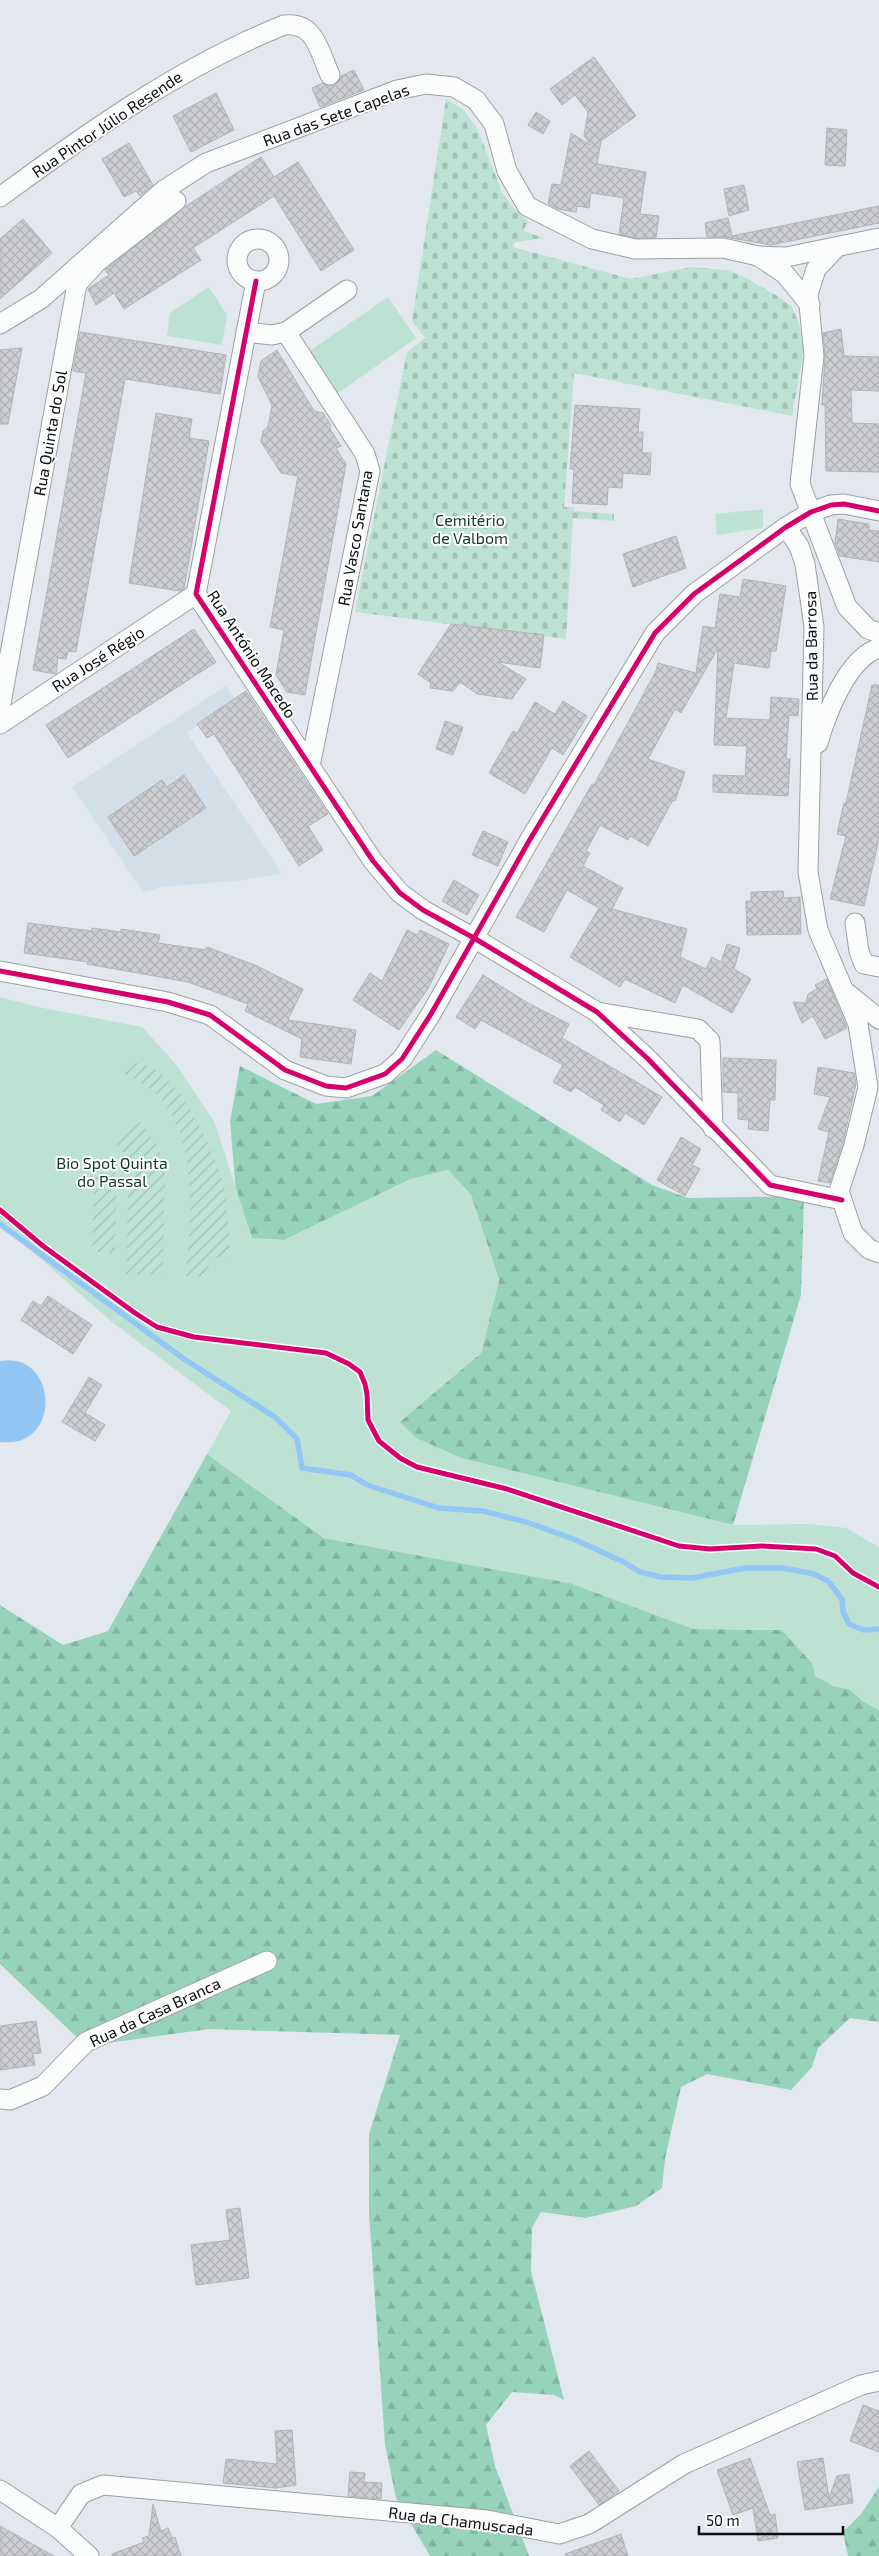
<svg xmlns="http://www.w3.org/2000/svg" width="879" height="2556" viewBox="0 0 879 2556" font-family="'Exo 2',sans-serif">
  <defs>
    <pattern id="forest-firs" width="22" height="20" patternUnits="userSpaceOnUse" patternTransform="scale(1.25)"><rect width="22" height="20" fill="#97d3bb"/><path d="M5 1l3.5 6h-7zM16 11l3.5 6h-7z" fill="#81b4a0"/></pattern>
    <pattern id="cemetery-stones" width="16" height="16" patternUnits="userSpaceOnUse" patternTransform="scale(1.25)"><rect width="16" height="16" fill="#bde2d3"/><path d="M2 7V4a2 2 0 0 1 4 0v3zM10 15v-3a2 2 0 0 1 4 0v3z" fill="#a1c1b4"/></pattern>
    <pattern id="garden-furrows" width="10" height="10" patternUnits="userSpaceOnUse" patternTransform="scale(1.25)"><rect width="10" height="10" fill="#bde2d3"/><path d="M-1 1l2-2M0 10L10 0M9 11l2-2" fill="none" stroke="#a1c1b4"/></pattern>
    <pattern id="building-cross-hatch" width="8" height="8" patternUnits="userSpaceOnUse" patternTransform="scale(1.25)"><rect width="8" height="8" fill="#cdced1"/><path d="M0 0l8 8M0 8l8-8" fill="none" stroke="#afb0b2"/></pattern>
  </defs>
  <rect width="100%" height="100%" fill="#e2e8ed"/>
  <polygon fill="#d2dee8" points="226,686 235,699 187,733 282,873 243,880 161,887 143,892 72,787"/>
  <g fill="url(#forest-firs)">
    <polygon points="436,1050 652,1185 688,1198 804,1196 801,1295 733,1525 460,1458 416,1438 399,1422 481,1353 499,1280 471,1195 448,1170 411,1179 284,1240 252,1238 236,1192 230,1121 240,1066 316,1104 372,1096"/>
    <polygon points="207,1454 324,1538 570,1583 694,1629 782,1630 833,1686 849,1689 863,1701 879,1710 879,2022 850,2018 818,2048 812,2067 791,2090 707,2074 681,2087 665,2159 662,2188 636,2206 586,2218 541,2212 532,2228 531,2271 564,2400 554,2395 512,2392 486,2425 495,2466 529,2556 430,2556 396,2498 385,2445 369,2212 369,2134 400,2035 209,2029 86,2046 0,1964 0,1605 63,1645 108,1631"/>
    <polygon points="879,2487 879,2556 848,2556 843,2532 861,2514"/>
  </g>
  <polygon fill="url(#cemetery-stones)" points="446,99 464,110 477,128 502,192 513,207 528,221 523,231 544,238 515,242 513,247 631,279 691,267 727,270 748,279 779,297 791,306 799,323 804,348 792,416 574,373 564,507 575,507 574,511 614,514 614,521 573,518 566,639 355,612 407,352 425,338 412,321"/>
  <g fill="#bde2d3">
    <polygon points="209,287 227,315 222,345 167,336 170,313"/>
    <polygon points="388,297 416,338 334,396 305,354"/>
    <polygon points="763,509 763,528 717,535 715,514"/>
    <polygon points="0,997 38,1007 142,1027 175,1063 215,1123 252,1238 284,1240 411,1179 448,1170 471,1195 499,1280 481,1353 400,1422 416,1438 464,1459 733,1525 810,1524 846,1528 879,1547 879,1710 863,1701 849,1689 833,1686 815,1676 812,1663 782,1630 694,1629 570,1583 324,1538 207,1454 231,1411 113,1323 0,1223"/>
  </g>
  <g fill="url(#garden-furrows)">
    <path d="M 127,1062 C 133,1063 141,1063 146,1065 C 180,1078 211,1144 221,1177 C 228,1198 228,1233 231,1256 L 210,1258 L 207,1276 L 186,1276 C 191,1208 204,1105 125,1075 Z"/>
    <path d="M 138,1120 C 153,1138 161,1147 165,1171 L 163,1274 L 126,1275 L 129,1159 L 115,1142 Z"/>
    <polygon points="94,1172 117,1173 115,1253 92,1252"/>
  </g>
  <path fill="#92c6f5" d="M 0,1361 C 57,1350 64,1449 0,1442 Z"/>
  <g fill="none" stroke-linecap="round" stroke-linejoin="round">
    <polyline stroke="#92c6f5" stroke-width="5.5" points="0,1224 184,1359 275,1417 297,1439 302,1468 351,1475 367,1485 439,1508 483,1511 526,1522 576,1540 624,1562 640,1572 661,1577 692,1578 745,1568 783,1568 814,1574 828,1581 842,1599 843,1611 849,1624 864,1630 879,1629"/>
  </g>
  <g fill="url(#building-cross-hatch)" stroke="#b2b3b6">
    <polygon points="594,57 636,116 601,141 597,164 646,172 640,214 659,216 656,238 636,238 619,234 624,198 591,193 589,208 577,206 576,212 558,209 548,204 552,184 561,185 571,133 590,145 584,136 588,112 575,95 562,105 550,89"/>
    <polygon points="354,70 364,90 320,107 312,88 323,83 328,86 335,85 341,76"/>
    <polygon points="216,93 234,130 191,152 173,116"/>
    <polygon points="536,112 550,121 543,134 528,125"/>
    <polygon points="827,128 847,130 845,166 825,165"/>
    <polygon points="129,143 153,185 140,196 136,191 124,197 102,159"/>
    <polygon points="261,157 274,177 298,162 354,250 321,271 274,196 193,248 201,260 124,309 114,293 96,305 88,289 109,275 105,270 186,206"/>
    <polygon points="744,185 749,210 729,216 724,189"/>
    <polygon points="879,206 879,223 771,245 725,237 707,237 705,223 728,218 732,236"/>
    <polygon points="23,219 52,253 0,299 0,239"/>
    <polygon points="841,329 844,356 879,357 879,391 851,390 852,423 879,424 879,472 826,471 825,405 822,405 825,357 823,333"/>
    <polygon points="80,332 226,355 220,394 125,379 76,652 68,651 66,659 58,658 56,674 33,670 86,373 73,371"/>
    <polygon points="22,348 8,424 0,424 0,350"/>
    <polygon points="277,350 314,411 323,413 331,425 330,429 341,446 336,448 346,464 305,695 287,692 276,675 284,630 270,627 298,476 281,473 261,442 263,431 268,427 272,405 258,377 261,361"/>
    <polygon points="575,405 640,409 638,432 643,432 642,453 651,453 650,475 623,473 622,488 608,487 607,505 572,503 574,469 570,469"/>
    <polygon points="156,413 192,419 189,438 209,441 184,589 180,591 129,583"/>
    <polygon points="838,519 869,524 869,530 879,531 879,562 840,556 835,543"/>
    <polygon points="676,536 686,568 633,587 623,554"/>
    <polygon points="743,579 786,586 776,651 771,651 769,668 734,663 726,718 770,720 771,697 799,699 798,716 789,715 786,759 790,759 788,796 713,792 713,775 745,776 747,746 714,745 718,648 681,713 675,709 648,759 685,772 675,801 673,800 648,846 630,836 628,840 600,825 586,851 590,853 583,866 623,888 612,909 687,929 680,957 706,969 712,957 721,962 727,944 740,948 734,969 751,979 732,1013 683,985 675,1003 625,979 620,987 570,957 599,908 567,890 544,932 516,917 592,784 594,785 656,671 658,663 696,673 703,626 715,628 720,594 740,597"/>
    <polygon points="451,624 544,635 540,668 498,662 526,679 512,699 477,694 460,682 453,691 430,688 431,683 418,674"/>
    <polygon points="194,629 216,662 68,758 46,725"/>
    <polygon points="872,685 879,685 879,838 864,906 830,899 846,836 837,834 844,803 846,803"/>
    <polygon points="246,691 328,814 308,826 323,850 299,866 214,734 207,738 197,724"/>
    <polygon points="563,701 587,716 563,755 552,748 525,794 489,773 513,731 517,733 535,702 555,714"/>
    <polygon points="445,721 463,727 453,755 436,749"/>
    <polygon points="184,775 206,808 134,856 108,817 162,780 167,787"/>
    <polygon points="483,831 508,842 498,866 472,855"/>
    <polygon points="454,880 479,895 467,915 442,901"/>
    <polygon points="783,891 784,898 800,897 801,934 747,935 746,901 751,901 751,892"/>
    <polygon points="28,923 92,931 92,928 121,932 121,929 160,935 158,943 206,950 207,947 257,966 303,989 288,1020 356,1030 351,1064 300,1057 302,1039 245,1011 248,1004 188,982 87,964 88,962 24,953"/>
    <polygon points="407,930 417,935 420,930 449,944 429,987 399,1030 353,1000 370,973 382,981"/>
    <polygon points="483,975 528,1003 569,1024 562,1038 662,1097 644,1125 625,1113 620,1122 601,1110 604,1105 575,1087 571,1092 553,1082 563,1065 481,1020 475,1029 456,1017"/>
    <polygon points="827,979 847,1028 825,1039 813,1016 802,1023 793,1002 806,1003 808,994 817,989 815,985"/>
    <polygon points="723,1058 776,1060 775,1100 770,1100 768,1131 748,1129 749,1120 738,1119 738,1093 723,1092"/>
    <polygon points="818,1067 854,1073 856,1084 843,1142 830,1183 818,1181 829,1132 818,1129 830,1097 814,1094"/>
    <polygon points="681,1137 701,1149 692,1165 700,1169 685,1196 657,1180"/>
    <polygon points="48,1296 92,1325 73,1354 21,1320 33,1301 41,1306"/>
    <polygon points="89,1377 102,1385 85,1413 105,1425 95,1441 62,1422"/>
    <polygon points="36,2021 41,2053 33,2054 35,2065 0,2070 0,2026"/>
    <polygon points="240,2208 249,2278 196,2285 191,2245 230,2240 226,2210"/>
    <polygon points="863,2405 879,2411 879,2452 850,2441"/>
    <polygon points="292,2430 296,2485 276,2488 223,2483 226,2459 277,2464 275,2431"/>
    <polygon points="589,2451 619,2491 599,2505 570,2466"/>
    <polygon points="750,2458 770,2515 775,2514 778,2538 758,2541 753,2508 733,2515 717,2470"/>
    <polygon points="823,2458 829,2498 837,2476 849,2474 853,2503 805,2510 797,2462"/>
    <polygon points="350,2472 365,2473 364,2482 382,2483 381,2499 348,2496"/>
    <polygon points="153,2504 161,2531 168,2528 172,2538 175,2537 181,2556 112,2556 112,2554 144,2542 142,2538 149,2536"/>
    <polygon points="0,2526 54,2556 0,2556"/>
    <polygon points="621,2534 628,2556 566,2556 565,2554"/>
  </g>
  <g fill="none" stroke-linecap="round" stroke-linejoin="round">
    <defs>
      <g id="minor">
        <path d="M 0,197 C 90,131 180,67 284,25 C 315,21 319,51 330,75"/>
        <circle cx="258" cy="260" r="21"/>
        <polyline points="837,247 816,269 808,294 814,356 800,484 847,607 868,629 879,633"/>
        <polyline points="758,256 786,257 879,238"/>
        <polyline points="256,281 196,594 373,861 400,893 423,910 474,938 597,1012 647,1058 770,1185 842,1200"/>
        <polyline points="0,324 41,299 164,190 206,163 397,90 426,84 454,87 476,100 494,124 507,171 527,206 592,239 635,249 723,248 758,256 785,274 810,305"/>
        <polyline points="246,332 272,335 286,332 347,290"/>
        <polyline points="286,332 365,454 370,471 310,766"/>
        <polyline points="786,527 799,546 805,564 814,627 808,872 818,930 858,1024 868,1087 854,1145 839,1191 853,1233 869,1249 879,1253"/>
        <polyline points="0,709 77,284 97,262 176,201"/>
        <polyline points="0,724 196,594"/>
        <path d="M 818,743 C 826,715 847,658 879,648"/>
        <polyline points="855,923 859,951 864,964 879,967"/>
        <polyline points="0,971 168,1002 210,1015 285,1070 326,1086 346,1088 385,1074 402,1059 431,1014 529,841 655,633 694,594 786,527 811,512 831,505 844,504 879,511"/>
        <polyline points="847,993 879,1019"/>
        <polyline points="597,1012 698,1029 710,1041 713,1128"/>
        <polyline points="0,2099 10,2100 43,2086 86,2042 267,1961"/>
        <polyline points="0,2490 58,2528 89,2556"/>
        <polyline points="58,2528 81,2494 103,2485 487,2520 559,2534 589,2524 684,2464 861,2385 879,2381"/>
      </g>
    </defs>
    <use href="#minor" stroke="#9ca0a4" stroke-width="21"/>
    <use href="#minor" stroke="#fbfcfc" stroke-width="19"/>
    <defs>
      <g id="cycleway">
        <polyline points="256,281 196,594 373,861 400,893 423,910 474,938 597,1012 647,1058 770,1185 842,1200"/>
        <polyline points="0,971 168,1002 210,1015 285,1070 326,1086 346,1088 385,1074 402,1059 431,1014 529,841 655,633 694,594 786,527 811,512 831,505 844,504 879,511"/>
        <polyline points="0,1210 43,1246 135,1313 157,1327 194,1337 326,1353 349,1364 360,1372 365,1384 367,1394 368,1420 379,1441 400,1458 417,1467 507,1489 679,1546 710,1549 762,1546 816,1549 835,1556 853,1573 879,1587"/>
      </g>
    </defs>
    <use href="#cycleway" stroke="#fff" stroke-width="8"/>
    <use href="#cycleway" stroke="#d6006c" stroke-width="5"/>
  </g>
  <g text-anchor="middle" stroke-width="4" stroke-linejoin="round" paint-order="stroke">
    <g font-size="16" fill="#0b0f12" stroke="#fff">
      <text transform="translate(336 115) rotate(-20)" y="6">Rua das Sete Capelas</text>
      <text transform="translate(107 124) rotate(-34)" y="6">Rua Pintor Júlio Resende</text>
      <text transform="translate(50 433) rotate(-80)" y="6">Rua Quinta do Sol</text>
      <text transform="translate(355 538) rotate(-80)" y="6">Rua Vasco Santana</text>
      <text transform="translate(811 646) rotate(-91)" y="6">Rua da Barrosa</text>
      <text transform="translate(252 654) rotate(57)" y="6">Rua António Macedo</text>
      <text transform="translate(98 659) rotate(-33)" y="6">Rua José Régio</text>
      <text transform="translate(155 2012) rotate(-25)" y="6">Rua da Casa Branca</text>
      <text transform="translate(461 2521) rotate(7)" y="6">Rua da Chamuscada</text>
    </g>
    <g font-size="16" fill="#0d3b28" stroke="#fff">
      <text x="470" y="526">Cemitério<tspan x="470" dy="18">de Valbom</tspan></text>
      <text x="112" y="1169">Bio Spot Quinta<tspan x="112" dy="18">do Passal</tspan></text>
    </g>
  </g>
  <path d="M699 2526v8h144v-8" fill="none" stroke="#0b0f12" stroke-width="2.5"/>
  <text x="706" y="2526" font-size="15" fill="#0b0f12" stroke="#ffffff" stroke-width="4" paint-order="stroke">50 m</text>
</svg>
